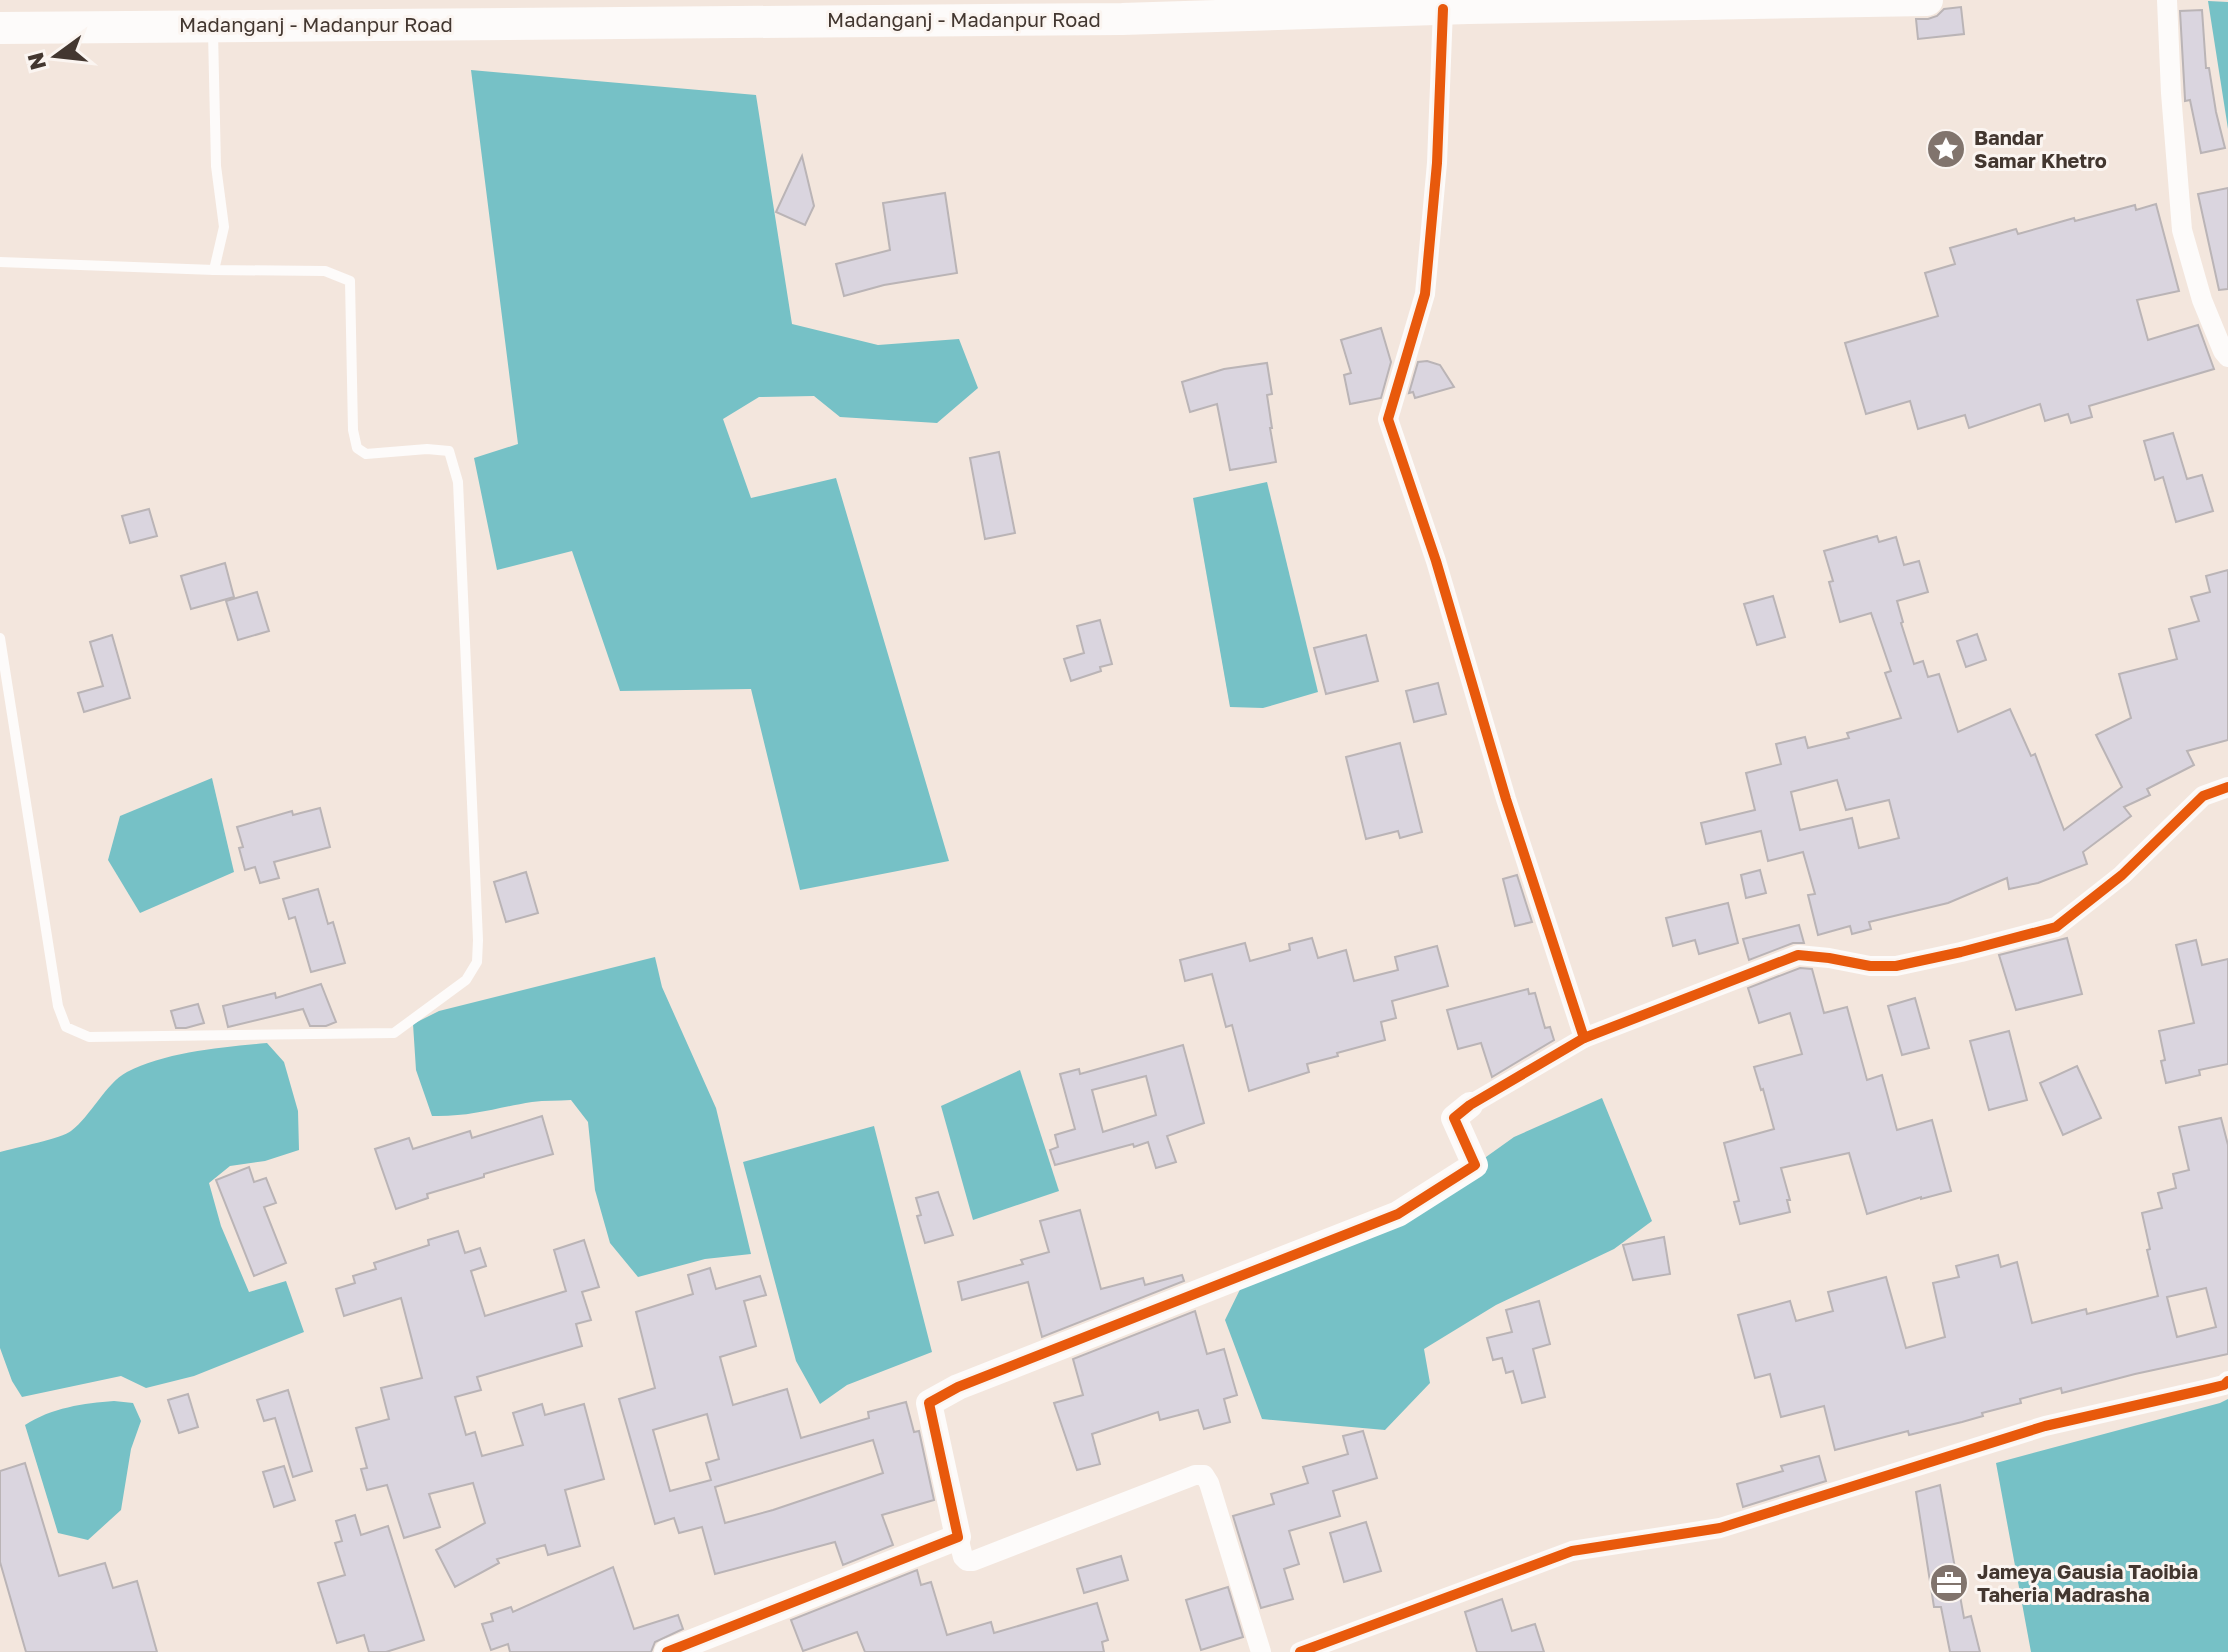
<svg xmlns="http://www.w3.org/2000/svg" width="2228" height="1652" viewBox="0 0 2228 1652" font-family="'Golos Text',sans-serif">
  <rect width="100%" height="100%" fill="#f3e6dd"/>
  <g fill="#76c1c6">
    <polygon points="2208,1 2228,2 2228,129"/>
    <polygon points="471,70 756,95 792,324 878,345 959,339 978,388 937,423 840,417 814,396 759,397 723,419 751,498 836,478 949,861 800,890 751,689 620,691 572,551 497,570 474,458 518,444"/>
    <polygon points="1267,482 1318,692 1263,708 1230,707 1193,498"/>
    <polygon points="212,778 234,872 140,913 108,860 120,816"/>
    <path d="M 655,957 L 662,987 L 716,1108 L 751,1254 L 705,1259 L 638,1277 L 610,1243 L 595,1190 L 588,1122 L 571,1100 C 558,1101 545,1100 532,1102 C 495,1108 471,1117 432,1116 L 416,1070 L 413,1024 L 439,1011 Z"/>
    <path d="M 267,1043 L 284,1062 L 298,1111 L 299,1150 L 265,1161 L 230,1166 L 209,1183 L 221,1226 L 249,1292 L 286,1281 L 304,1332 L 194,1376 L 146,1388 L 121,1376 L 22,1397 L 12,1381 L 0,1348 L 0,1152 C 14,1148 63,1138 71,1131 C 91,1116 105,1084 127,1072 C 165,1052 224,1047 267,1043 Z"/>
    <polygon points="1020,1070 1059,1191 973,1220 941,1106"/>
    <polygon points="1602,1098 1652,1221 1614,1249 1496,1305 1424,1349 1430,1383 1385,1430 1262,1419 1225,1320 1251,1267 1416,1207 1514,1137"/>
    <polygon points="874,1126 932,1352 847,1385 820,1404 796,1361 743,1162"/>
    <polygon points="2228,1399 2228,1652 2031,1652 1996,1463 2220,1403"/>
    <path d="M 114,1401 L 133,1403 L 141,1421 L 131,1449 L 121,1510 L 88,1540 L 58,1533 L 25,1425 C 51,1408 84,1403 114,1401 Z"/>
  </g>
  <g fill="#dad5df" stroke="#bab4b6" stroke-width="2" fill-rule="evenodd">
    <polygon points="1961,7 1964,34 1918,39 1916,19 1928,19 1937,16 1944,9"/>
    <polygon points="2202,10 2206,68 2209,68 2216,112 2225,148 2201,153 2190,100 2185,101 2185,99 2180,11"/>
    <polygon points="802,156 814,206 805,225 776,212"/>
    <polygon points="2228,188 2228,289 2219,290 2198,194"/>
    <polygon points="945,193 957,273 884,285 844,296 836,264 890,250 883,203"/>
    <polygon points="2156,204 2179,291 2137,300 2148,340 2198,325 2214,369 2089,406 2092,417 2071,423 2068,414 2045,421 2040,404 1969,428 1965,415 1918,429 1910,401 1866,414 1845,343 1938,316 1925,273 1955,264 1950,248 2016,229 2018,234 2074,218 2075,221 2135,205 2136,210"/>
    <polygon points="1381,328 1391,362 1381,398 1350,404 1344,375 1351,373 1341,340"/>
    <polygon points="1427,361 1440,365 1454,387 1415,398 1413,392 1409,393 1418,362"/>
    <polygon points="1267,363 1272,394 1267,395 1272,428 1270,428 1276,462 1230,470 1217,404 1190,412 1182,382 1224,369"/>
    <polygon points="2173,433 2187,479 2202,475 2213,511 2176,522 2163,477 2155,480 2144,441"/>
    <polygon points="999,452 1015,533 985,539 970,458"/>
    <polygon points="149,509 157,536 130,543 122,516"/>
    <path d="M 1877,536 L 1879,542 L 1896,537 L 1904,565 L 1919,561 L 1928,592 L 1897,601 L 1903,622 L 1901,623 L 1914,664 L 1923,661 L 1928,677 L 1939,674 L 1958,732 L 2010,709 L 2031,756 L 2035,754 L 2064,830 L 2122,787 L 2096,735 L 2131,718 L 2119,674 L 2177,659 L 2169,629 L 2199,621 L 2191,597 L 2210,592 L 2206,576 L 2228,570 L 2228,740 L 2187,751 L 2194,765 L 2147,789 L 2150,795 L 2124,807 L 2131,816 L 2083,852 L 2087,864 L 2038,883 L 2009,889 L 2007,878 L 1948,903 L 1869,922 L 1871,929 L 1852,934 L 1850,926 L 1818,935 L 1808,895 L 1815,894 L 1803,852 L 1768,861 L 1761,831 L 1706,844 L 1701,823 L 1755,810 L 1746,773 L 1781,764 L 1776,744 L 1805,737 L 1808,748 L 1849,738 L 1847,733 L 1901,718 L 1885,673 L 1891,671 L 1871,613 L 1840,622 L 1829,582 L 1833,581 L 1824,551 ZM 1837,780 L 1846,810 L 1889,800 L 1899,838 L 1859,848 L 1852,818 L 1800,830 L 1791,792 Z"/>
    <polygon points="225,563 234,597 191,609 181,576"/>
    <polygon points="257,592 269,631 238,640 226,601"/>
    <polygon points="1773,596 1785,637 1757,645 1744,604"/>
    <polygon points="1100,620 1112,664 1100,667 1101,671 1071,681 1064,659 1084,653 1077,626"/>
    <polygon points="1977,634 1986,660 1966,667 1957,641"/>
    <polygon points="112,635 130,698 84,712 78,693 103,686 90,642"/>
    <polygon points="1366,635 1378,681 1326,694 1314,648"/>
    <polygon points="1438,683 1446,714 1414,722 1406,691"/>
    <polygon points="1400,743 1422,832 1400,838 1398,831 1366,839 1346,757"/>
    <polygon points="320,808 330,847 274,862 279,878 260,883 255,867 245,870 239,848 243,847 237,827 292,811 293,815"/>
    <polygon points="1760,870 1766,893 1746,898 1741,875"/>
    <polygon points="526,872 538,913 506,922 494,882"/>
    <polygon points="1517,875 1532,922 1515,926 1503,879"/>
    <polygon points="318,889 328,924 333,922 345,963 311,972 295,917 289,919 283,899"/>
    <polygon points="1728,903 1738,943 1699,954 1695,940 1673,946 1666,918"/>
    <polygon points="1799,925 1804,943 1793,943 1749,960 1743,939"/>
    <polygon points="1312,938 1318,958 1346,950 1354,981 1398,970 1395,957 1437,946 1448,986 1392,1001 1396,1018 1381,1022 1385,1040 1337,1053 1338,1056 1307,1064 1309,1072 1249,1091 1232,1025 1226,1027 1212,974 1185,981 1180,960 1245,943 1250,961 1290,950 1289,944"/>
    <polygon points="2067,938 2082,994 2016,1010 1999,955"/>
    <polygon points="2196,940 2202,965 2228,959 2228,1064 2199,1070 2200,1075 2166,1083 2161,1061 2165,1060 2159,1031 2194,1023 2176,945"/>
    <polygon points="1800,968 1812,969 1824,1013 1847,1007 1867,1080 1882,1075 1897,1130 1932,1120 1951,1191 1921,1199 1921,1197 1867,1214 1849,1153 1781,1168 1790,1200 1787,1200 1790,1212 1740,1224 1734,1202 1739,1201 1724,1143 1774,1129 1763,1089 1761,1090 1754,1067 1802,1054 1790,1013 1759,1023 1748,988"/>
    <polygon points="321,984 336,1022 326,1026 310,1026 303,1009 228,1027 223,1006 275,993 276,998"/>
    <polygon points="1528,989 1529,994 1535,993 1545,1028 1550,1027 1554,1040 1492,1077 1481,1043 1458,1049 1447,1010"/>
    <polygon points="1915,998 1929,1048 1902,1055 1888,1006"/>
    <polygon points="198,1004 204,1023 186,1028 176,1028 171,1011"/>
    <polygon points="2009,1031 2027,1100 1989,1110 1970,1041"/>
    <path d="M 1183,1045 L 1204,1123 L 1167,1136 L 1176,1162 L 1156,1168 L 1148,1142 L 1134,1147 L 1133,1144 L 1055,1165 L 1050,1150 L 1058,1147 L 1055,1135 L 1075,1129 L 1060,1074 L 1079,1069 L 1080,1074 ZM 1146,1076 L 1156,1115 L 1103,1132 L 1092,1090 Z"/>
    <polygon points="2077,1066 2101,1118 2063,1135 2040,1083"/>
    <polygon points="542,1116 553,1154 484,1174 484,1177 427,1194 428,1198 396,1209 375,1149 409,1138 413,1149 470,1131 472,1138"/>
    <path d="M 2221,1118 L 2228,1145 L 2228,1354 L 2135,1374 L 2062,1393 L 2061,1388 L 2020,1399 L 2021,1403 L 1982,1413 L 1983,1416 L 1962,1422 L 1909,1435 L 1908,1431 L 1835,1450 L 1824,1406 L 1781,1417 L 1770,1374 L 1755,1378 L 1738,1315 L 1790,1301 L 1796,1321 L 1833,1311 L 1828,1292 L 1886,1277 L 1906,1348 L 1945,1337 L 1933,1283 L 1959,1277 L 1956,1266 L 1998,1255 L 2001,1267 L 2017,1262 L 2032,1323 L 2086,1309 L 2087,1314 L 2158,1296 L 2147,1250 L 2150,1249 L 2142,1213 L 2162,1208 L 2158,1193 L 2176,1188 L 2173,1174 L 2189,1170 L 2179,1127 ZM 2206,1288 L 2216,1327 L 2177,1337 L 2167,1297 Z"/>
    <polygon points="249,1167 254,1182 266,1178 276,1203 264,1207 286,1263 254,1276 216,1180"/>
    <polygon points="938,1192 953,1235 925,1243 917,1216 921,1215 916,1198"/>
    <polygon points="1080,1210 1101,1289 1143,1278 1145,1285 1182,1275 1184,1281 1042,1337 1028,1282 962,1300 958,1282 1023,1264 1021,1260 1049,1252 1040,1221"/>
    <polygon points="458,1231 465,1253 480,1248 486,1266 471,1271 485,1316 566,1291 554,1250 584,1240 599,1287 582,1292 591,1320 576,1324 582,1346 477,1377 481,1390 455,1397 466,1435 475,1432 482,1456 523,1445 513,1413 542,1404 545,1415 584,1404 604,1479 565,1490 580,1546 548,1555 545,1545 497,1559 499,1563 455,1587 436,1550 485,1523 473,1483 429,1494 440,1527 404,1538 387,1485 367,1490 361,1469 367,1468 356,1428 389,1419 381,1388 422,1378 401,1298 344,1316 336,1289 355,1283 353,1276 376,1269 374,1263 429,1245 428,1240"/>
    <polygon points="1664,1237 1670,1274 1633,1280 1623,1245"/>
    <path d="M 710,1268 L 716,1289 L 760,1276 L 766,1295 L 744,1301 L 756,1346 L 720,1357 L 733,1405 L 787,1389 L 801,1438 L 869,1418 L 868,1412 L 906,1402 L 914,1432 L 919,1431 L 934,1500 L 882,1515 L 893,1545 L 843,1565 L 835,1542 L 715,1574 L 702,1527 L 679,1533 L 674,1518 L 655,1524 L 619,1399 L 655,1388 L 636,1312 L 693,1294 L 688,1275 ZM 707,1414 L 719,1459 L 706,1463 L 711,1480 L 670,1491 L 653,1430 ZM 873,1440 L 883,1473 L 773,1510 L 725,1523 L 715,1487 Z"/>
    <polygon points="1539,1301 1550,1344 1533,1349 1545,1397 1522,1403 1513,1371 1506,1373 1502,1358 1493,1360 1487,1338 1512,1332 1506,1310"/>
    <polygon points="1195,1311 1207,1354 1224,1349 1237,1395 1224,1399 1230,1422 1204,1429 1198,1410 1160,1420 1158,1412 1092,1434 1100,1464 1077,1470 1054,1403 1083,1395 1073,1359"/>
    <polygon points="288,1390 312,1471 293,1477 275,1418 264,1421 257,1400"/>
    <polygon points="188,1394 198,1427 179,1433 168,1400"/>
    <polygon points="1363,1431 1377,1478 1333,1491 1340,1516 1289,1531 1299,1564 1284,1569 1293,1599 1261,1608 1233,1516 1274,1504 1271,1494 1308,1483 1303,1467 1348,1454 1343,1436"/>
    <polygon points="1819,1456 1826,1481 1743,1507 1737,1484 1783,1471 1781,1466"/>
    <polygon points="25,1463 59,1576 105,1563 113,1588 137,1581 157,1652 26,1652 0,1562 0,1471"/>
    <polygon points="284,1466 295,1500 274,1507 263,1472"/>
    <polygon points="1940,1485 1964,1618 1971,1616 1980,1652 1950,1652 1941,1607 1934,1607 1916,1492"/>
    <polygon points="355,1515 361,1535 388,1526 424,1640 386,1652 369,1652 364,1635 337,1643 318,1583 345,1575 335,1543 342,1541 336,1521"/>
    <polygon points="1366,1522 1381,1571 1344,1582 1330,1533"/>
    <polygon points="1121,1556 1128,1580 1084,1593 1077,1569"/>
    <polygon points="613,1567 634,1629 678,1615 683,1629 655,1642 651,1652 510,1652 508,1644 491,1650 482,1624 493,1621 491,1614 511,1607 513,1612"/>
    <polygon points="917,1570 921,1585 931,1582 947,1635 991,1622 994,1633 1097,1603 1108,1640 1102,1642 1104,1652 865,1652 857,1632 803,1651 791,1620"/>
    <polygon points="1228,1587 1243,1637 1201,1650 1186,1600"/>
    <polygon points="1502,1599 1512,1631 1535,1624 1544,1652 1477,1652 1465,1612"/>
  </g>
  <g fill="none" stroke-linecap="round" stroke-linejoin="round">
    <g stroke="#fdfbfa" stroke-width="10">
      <polyline points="213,32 216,166 224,227 214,270"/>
      <polyline points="0,262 214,270 325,271 350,281 353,430 357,448 366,454 427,449 449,451 458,482 478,940 477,962 466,980 394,1033 89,1037 66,1027 58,1006 0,638"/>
    </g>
    <g stroke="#fdfbfa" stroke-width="20">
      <polyline points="2167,0 2171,93 2182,230 2202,300 2223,351 2228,357"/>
      <polyline points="1443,9 1437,163 1425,294 1388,419 1436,561 1506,799 1584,1038"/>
      <polyline points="1470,1105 1584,1038 1798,955 1829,958 1870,966 1896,966 1961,952 2056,927 2122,875 2203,796 2228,787"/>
      <polyline points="958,1537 963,1557 967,1561 973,1561 1195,1475 1204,1475 1209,1483 1261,1652"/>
      <polyline points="1300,1652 1572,1551 1720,1528 2045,1426 2208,1389 2224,1385 2228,1381"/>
    </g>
    <polyline stroke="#fdfbfa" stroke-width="26" points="667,1652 958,1537 929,1403 958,1387 1398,1214 1475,1165 1454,1118 1470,1105"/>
    <polyline stroke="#fdfbfa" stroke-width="32" points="0,28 1122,19 1468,8 1927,0"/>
    <defs>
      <g id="cycleway">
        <polyline points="1443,9 1437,163 1425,294 1388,419 1436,561 1506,799 1584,1038"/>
        <polyline points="667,1652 958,1537 929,1403 958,1387 1398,1214 1475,1165 1454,1118 1470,1105 1584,1038 1798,955 1829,958 1870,966 1896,966 1961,952 2056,927 2122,875 2203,796 2228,787"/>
        <polyline points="1300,1652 1572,1551 1720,1528 2045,1426 2208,1389 2224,1385 2228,1381"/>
      </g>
    </defs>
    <use href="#cycleway" stroke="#fbf5f1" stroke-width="15"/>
    <use href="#cycleway" stroke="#e8590c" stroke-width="10"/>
  </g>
  <defs>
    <symbol id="sight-disc" viewBox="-11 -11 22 22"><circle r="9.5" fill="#81746d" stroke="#fbf5f1"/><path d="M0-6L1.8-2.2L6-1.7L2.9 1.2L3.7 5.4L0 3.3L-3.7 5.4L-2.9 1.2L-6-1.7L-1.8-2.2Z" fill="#fff"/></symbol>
    <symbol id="office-disc" viewBox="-11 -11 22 22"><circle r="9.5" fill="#81746d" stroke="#fbf5f1"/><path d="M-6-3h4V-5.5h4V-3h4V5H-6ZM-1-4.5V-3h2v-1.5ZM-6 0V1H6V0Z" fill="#fff"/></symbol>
  </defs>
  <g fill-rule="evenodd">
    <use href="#sight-disc" x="1924" y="127" width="44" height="44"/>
    <use href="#office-disc" x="1927" y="1561" width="44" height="44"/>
  </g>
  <g text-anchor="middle" stroke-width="6" stroke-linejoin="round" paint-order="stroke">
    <g font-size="20" fill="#433730" stroke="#fbf5f1">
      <text x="964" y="27">Madanganj - Madanpur Road</text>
      <text x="316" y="32">Madanganj - Madanpur Road</text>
    </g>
    <g font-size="20" font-weight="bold" fill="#433730" stroke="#fbf5f1" text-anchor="start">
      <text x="1974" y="145">Bandar<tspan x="1974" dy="23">Samar Khetro</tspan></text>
      <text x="1977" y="1579">Jameya Gausia Taoibia<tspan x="1977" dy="23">Taheria Madrasha</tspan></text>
    </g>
  </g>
  <g transform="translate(56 56) rotate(255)" stroke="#fbf5f1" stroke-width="6" paint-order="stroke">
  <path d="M0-6L14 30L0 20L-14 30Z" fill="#433730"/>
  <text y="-12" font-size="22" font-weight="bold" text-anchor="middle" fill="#433730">N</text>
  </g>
</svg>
